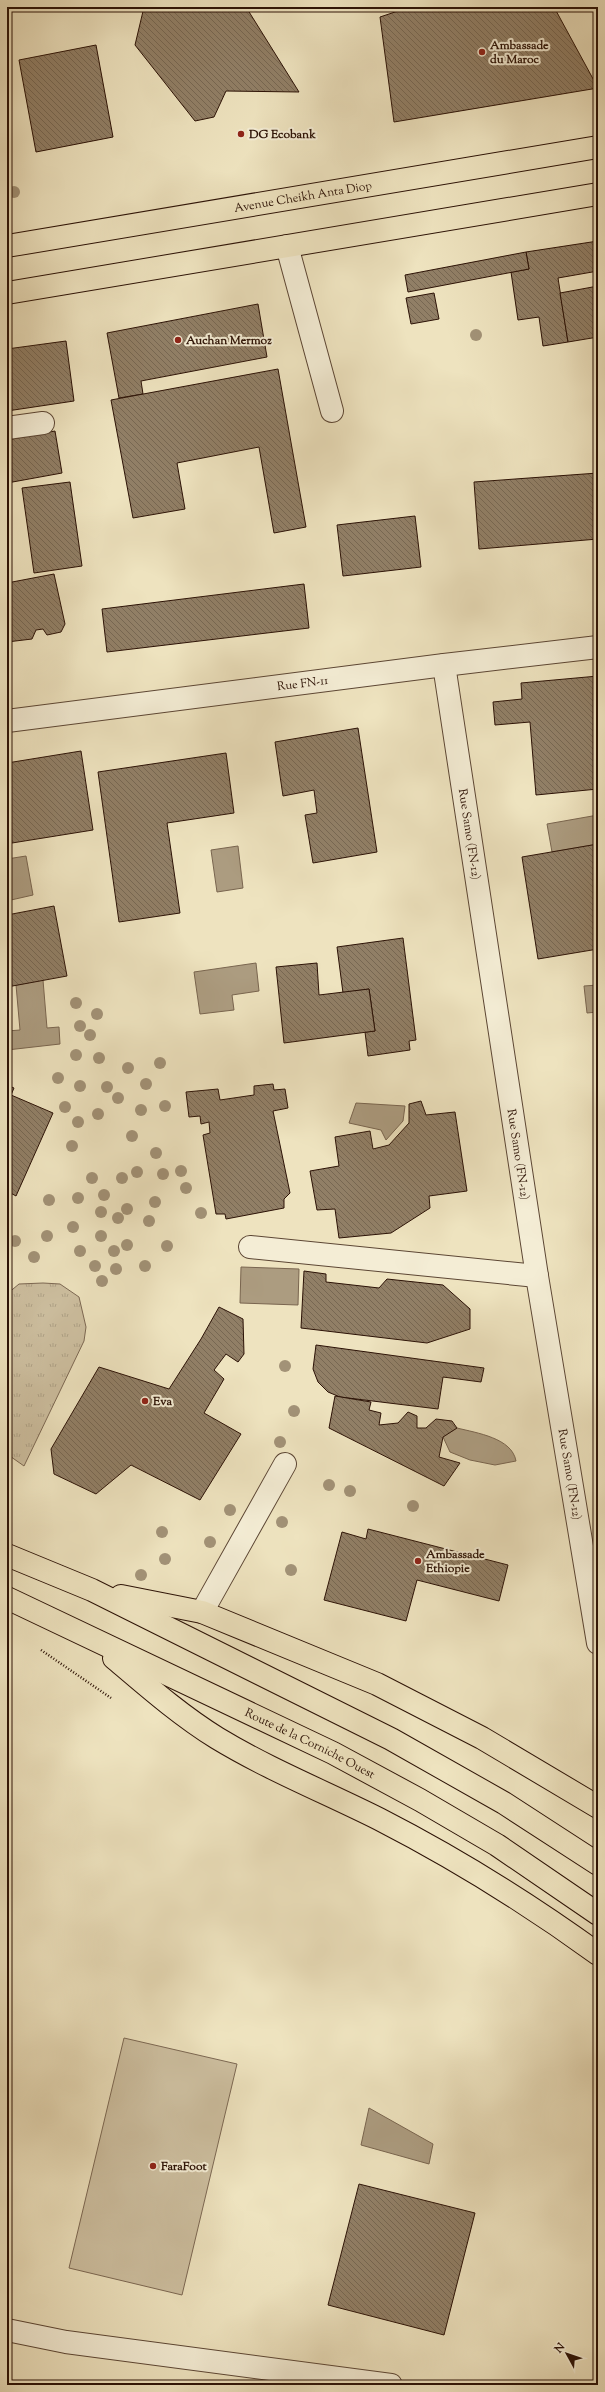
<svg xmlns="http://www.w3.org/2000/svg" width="605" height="2392" viewBox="0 0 605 2392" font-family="'Sorts Mill Goudy',serif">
  <defs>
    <pattern id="grass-tufts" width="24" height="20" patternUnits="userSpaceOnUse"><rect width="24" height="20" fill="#cdbfa0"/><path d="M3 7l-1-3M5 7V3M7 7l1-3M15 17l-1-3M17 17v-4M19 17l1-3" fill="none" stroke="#b0a388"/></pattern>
    <pattern id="building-back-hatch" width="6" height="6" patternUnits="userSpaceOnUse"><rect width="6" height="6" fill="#917f66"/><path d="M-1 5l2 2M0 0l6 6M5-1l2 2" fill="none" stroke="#776752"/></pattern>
  </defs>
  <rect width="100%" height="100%" fill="#eee3bf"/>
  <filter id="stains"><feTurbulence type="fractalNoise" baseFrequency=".005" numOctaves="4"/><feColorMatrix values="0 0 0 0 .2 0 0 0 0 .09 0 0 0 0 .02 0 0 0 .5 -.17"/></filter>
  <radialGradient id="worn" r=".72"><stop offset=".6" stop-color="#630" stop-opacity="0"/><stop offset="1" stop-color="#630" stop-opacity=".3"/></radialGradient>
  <polygon fill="url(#grass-tufts)" stroke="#7c6853" points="43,1283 60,1284 79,1297 86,1327 84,1341 24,1466 7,1454 7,1294 19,1284"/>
  <polygon fill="#cdbfa0" stroke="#7c6853" points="124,2038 237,2064 182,2295 69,2268"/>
  <g fill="#ac9c80" stroke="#79654f">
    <polygon points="598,815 598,844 552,852 547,824"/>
    <polygon points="238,846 243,888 217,892 211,850"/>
    <polygon points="26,856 33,895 11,900 7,859"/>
    <polygon points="256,963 259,991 232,995 234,1010 200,1014 194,972"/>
    <polygon points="43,980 47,1028 59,1027 60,1044 7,1050 7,1031 20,1030 16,985"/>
    <polygon points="598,985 598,1012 587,1013 584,986"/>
    <polygon points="356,1103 405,1106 403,1121 386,1140 381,1130 349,1123"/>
    <polygon points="241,1267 299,1269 298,1305 240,1303"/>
    <path d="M 457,1428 C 477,1433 512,1438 516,1461 L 495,1465 L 470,1460 L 450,1452 L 443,1437 Z"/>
    <polygon points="369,2108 433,2144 429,2164 361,2145"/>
  </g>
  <g fill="url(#building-back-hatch)" stroke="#2c1206">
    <polygon points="144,7 246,7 299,92 226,91 214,117 195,121 135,45"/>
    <polygon points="404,7 554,7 598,88 394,122 380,17 404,9"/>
    <polygon points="96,45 113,137 36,152 19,60"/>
    <polygon points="598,241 598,271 558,278 568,342 543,346 539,317 518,320 511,272 529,269 526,252"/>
    <polygon points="526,252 529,269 408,292 405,275"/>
    <polygon points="598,286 598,337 568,342 560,293"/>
    <polygon points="434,293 439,319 411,324 406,298"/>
    <polygon points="258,304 267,357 141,381 143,394 119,398 107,333"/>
    <polygon points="66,341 74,401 7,411 7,349"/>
    <polygon points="278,369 306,527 274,533 259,447 177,463 185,509 133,518 111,400"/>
    <polygon points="55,431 62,473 7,483 7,440"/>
    <polygon points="598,473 598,539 479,549 474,482"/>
    <polygon points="70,482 82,566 34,573 22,488"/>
    <polygon points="415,516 421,567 343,576 337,525"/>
    <polygon points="54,574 65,624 61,632 47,635 43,629 36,630 32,639 7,642 7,583"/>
    <polygon points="304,584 309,628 107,652 102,609"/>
    <polygon points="598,676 598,789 536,795 530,722 495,725 493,702 522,699 521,683"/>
    <polygon points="358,728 377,852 313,863 305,815 317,813 314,790 283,796 275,742"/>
    <polygon points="81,751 93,830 12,843 11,836 7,837 7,763"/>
    <polygon points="226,753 234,813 167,823 180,913 119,922 98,772"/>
    <polygon points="598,844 598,949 538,959 522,857"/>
    <polygon points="54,906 67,976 7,987 7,915"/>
    <polygon points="403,938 416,1040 409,1041 410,1050 368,1056 365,1032 375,1031 369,989 343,993 337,947"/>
    <polygon points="317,963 319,995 369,989 375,1031 284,1043 276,967"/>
    <polygon points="273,1084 274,1090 285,1089 288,1108 273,1111 290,1193 284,1199 284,1208 226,1219 225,1214 216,1214 203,1135 210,1133 209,1122 201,1124 200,1116 189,1117 186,1092 218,1089 220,1100 254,1095 254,1086"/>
    <polygon points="7,1085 14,1088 11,1095 53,1113 16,1196 7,1191"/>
    <polygon points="421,1101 426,1115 455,1112 467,1191 429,1196 430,1208 391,1233 339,1238 335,1209 317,1210 310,1171 339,1166 335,1137 370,1131 373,1149 389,1145 409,1123 409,1104"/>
    <polygon points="304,1271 326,1274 326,1282 379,1288 387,1279 443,1285 470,1309 470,1329 427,1343 301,1328"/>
    <polygon points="219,1307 243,1319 244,1354 238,1362 226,1354 214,1370 224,1379 204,1413 241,1434 200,1500 131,1465 96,1494 54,1474 51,1449 99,1367 169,1389 201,1339"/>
    <polygon points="316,1345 484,1368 481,1382 443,1377 438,1409 340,1397 328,1392 318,1382 313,1369"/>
    <polygon points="335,1396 371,1402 369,1410 381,1413 379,1425 398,1423 408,1412 417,1416 417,1428 426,1428 436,1419 452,1421 457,1428 443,1437 439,1457 460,1463 444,1486 329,1428"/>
    <polygon points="368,1529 508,1565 499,1601 417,1580 406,1621 324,1600 342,1532 366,1539"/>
    <polygon points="359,2184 475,2213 444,2335 328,2305"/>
  </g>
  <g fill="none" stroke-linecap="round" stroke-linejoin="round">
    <defs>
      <g id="minor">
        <polyline points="287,246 332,411"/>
        <polyline points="7,428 43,423"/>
        <path id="s1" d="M 444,665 L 537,1276 L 598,1643"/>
        <path id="s2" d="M 7,721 L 444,665 L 598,647"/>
        <polyline points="250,1247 537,1276"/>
        <polyline points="202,1612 285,1464"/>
        <polyline points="7,2330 66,2342 391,2385"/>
      </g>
      <g id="major">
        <path id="s3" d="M 7,246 L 598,147"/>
        <polyline points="7,293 598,194"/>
      </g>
      <g id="highway">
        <polyline points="7,1555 92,1590 391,1739 504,1803 598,1864"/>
        <polyline points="121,1596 202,1612 377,1684 482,1738 598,1807"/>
        <path id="s4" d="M 7,1598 L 333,1753 L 420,1800 L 497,1845 L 598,1914"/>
        <path d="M 114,1658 C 147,1686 180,1715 217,1738 C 268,1769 325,1792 379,1819 C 455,1858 529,1904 598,1954"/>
      </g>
    </defs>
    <use href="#minor" stroke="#5c4634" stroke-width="24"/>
    <use href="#major" stroke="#2c1206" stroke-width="24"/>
    <use href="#highway" stroke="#2c1206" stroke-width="24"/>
    <polyline stroke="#2c1206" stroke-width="2.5" stroke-dasharray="1 2" stroke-linecap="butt" points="41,1650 111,1698"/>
    <use href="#minor" stroke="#f4edd5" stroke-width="22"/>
    <use href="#major" stroke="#eee3bf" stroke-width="22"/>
    <use href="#highway" stroke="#eee3bf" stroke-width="22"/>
  </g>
  <g fill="#a29277">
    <circle cx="14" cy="192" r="6"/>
    <circle cx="476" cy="335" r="6"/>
    <circle cx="76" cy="1003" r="6"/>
    <circle cx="97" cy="1014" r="6"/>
    <circle cx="80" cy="1026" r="6"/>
    <circle cx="90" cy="1035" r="6"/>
    <circle cx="76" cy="1055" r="6"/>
    <circle cx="99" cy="1058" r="6"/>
    <circle cx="160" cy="1063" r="6"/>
    <circle cx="128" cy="1068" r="6"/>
    <circle cx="58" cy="1078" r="6"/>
    <circle cx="146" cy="1084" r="6"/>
    <circle cx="80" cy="1086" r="6"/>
    <circle cx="107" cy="1087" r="6"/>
    <circle cx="118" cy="1098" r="6"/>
    <circle cx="165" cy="1106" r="6"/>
    <circle cx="65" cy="1107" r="6"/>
    <circle cx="141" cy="1110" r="6"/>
    <circle cx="98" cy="1114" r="6"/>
    <circle cx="78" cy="1122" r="6"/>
    <circle cx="132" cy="1136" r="6"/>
    <circle cx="72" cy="1146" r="6"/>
    <circle cx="156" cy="1153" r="6"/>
    <circle cx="181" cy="1171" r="6"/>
    <circle cx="137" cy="1172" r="6"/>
    <circle cx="163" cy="1174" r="6"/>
    <circle cx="92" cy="1178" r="6"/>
    <circle cx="122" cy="1178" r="6"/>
    <circle cx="186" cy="1188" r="6"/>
    <circle cx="104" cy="1195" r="6"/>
    <circle cx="78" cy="1198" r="6"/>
    <circle cx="49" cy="1200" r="6"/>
    <circle cx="155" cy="1202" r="6"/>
    <circle cx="127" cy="1209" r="6"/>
    <circle cx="101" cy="1212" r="6"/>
    <circle cx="201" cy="1213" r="6"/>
    <circle cx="118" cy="1218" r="6"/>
    <circle cx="149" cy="1221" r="6"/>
    <circle cx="73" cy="1227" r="6"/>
    <circle cx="47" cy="1236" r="6"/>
    <circle cx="101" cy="1236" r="6"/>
    <circle cx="15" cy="1241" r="6"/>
    <circle cx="127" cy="1245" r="6"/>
    <circle cx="167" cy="1246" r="6"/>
    <circle cx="80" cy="1251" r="6"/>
    <circle cx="114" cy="1251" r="6"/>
    <circle cx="34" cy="1257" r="6"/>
    <circle cx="95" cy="1266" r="6"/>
    <circle cx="145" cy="1266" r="6"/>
    <circle cx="116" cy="1269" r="6"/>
    <circle cx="102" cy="1281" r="6"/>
    <circle cx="285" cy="1366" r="6"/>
    <circle cx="294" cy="1411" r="6"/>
    <circle cx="280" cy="1442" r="6"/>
    <circle cx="329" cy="1485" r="6"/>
    <circle cx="350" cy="1491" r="6"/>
    <circle cx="413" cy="1506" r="6"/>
    <circle cx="230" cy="1510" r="6"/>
    <circle cx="282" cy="1522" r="6"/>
    <circle cx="162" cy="1532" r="6"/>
    <circle cx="210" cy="1542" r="6"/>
    <circle cx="165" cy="1559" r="6"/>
    <circle cx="291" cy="1570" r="6"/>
    <circle cx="141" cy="1575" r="6"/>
  </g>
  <g fill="#8f2418" stroke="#f4edd5" stroke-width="1.5">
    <circle cx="482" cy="52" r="4"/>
    <circle cx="241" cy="134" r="4"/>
    <circle cx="178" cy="340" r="4"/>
    <circle cx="145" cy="1401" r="4"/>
    <circle cx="418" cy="1561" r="4"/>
    <circle cx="153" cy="2166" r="4"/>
  </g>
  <g text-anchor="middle" stroke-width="4" stroke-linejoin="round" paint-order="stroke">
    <g font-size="12" font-weight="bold" fill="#2c1206" stroke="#f4edd5" text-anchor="start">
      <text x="490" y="49">Ambassade<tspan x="490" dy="14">du Maroc</tspan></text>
      <text x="249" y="138">DG Ecobank</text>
      <text x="186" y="344">Auchan Mermoz</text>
      <text x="153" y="1405">Eva</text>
      <text x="426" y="1558">Ambassade<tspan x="426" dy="14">Ethiopie</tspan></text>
      <text x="161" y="2170">FaraFoot</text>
    </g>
    <g font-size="12" fill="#2c1206" stroke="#f4edd5">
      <text dy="4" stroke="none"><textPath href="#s3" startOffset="300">Avenue Cheikh Anta Diop</textPath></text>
      <text dy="4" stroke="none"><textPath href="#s2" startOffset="298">Rue FN-11</textPath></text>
      <text dy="4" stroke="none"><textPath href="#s1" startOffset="171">Rue Samo (FN-12)</textPath></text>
      <text dy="4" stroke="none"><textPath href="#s1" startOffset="495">Rue Samo (FN-12)</textPath></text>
      <text dy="4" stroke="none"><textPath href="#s1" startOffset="819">Rue Samo (FN-12)</textPath></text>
      <text dy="4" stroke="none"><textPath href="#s4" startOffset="336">Route de la Corniche Ouest</textPath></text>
    </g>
  </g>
  <rect width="605" height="2392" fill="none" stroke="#eee3bf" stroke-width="24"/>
  <rect x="8" y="8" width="589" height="2376" fill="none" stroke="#2c1206" stroke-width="2"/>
  <rect x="12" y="12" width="581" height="2368" fill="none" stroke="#2c1206"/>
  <g transform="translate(567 2354) rotate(310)" stroke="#f4edd5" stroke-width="3" paint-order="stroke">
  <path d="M0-3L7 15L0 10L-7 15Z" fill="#2c1206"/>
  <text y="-6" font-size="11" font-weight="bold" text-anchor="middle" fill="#2c1206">N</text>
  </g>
  <rect width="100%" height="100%" filter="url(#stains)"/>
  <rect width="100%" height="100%" fill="url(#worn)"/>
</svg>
